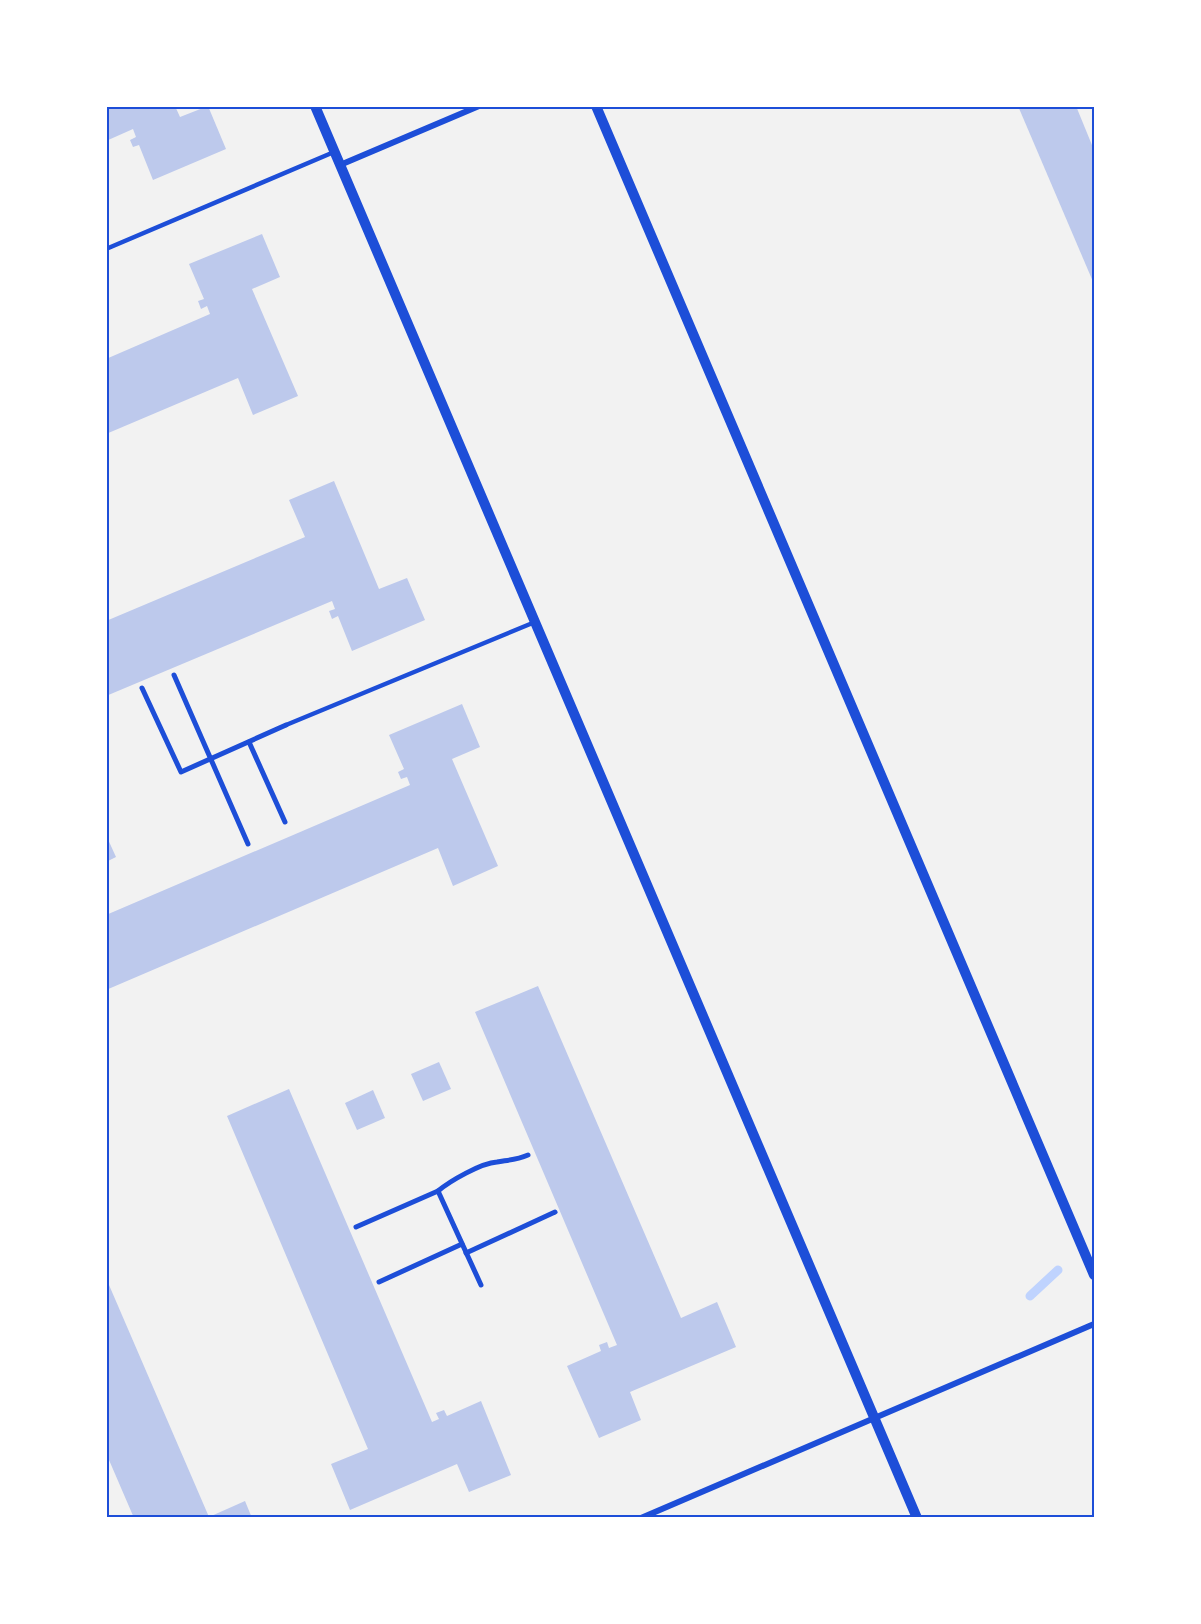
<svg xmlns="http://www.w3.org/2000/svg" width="1201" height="1624" viewBox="0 0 1201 1624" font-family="Lora,serif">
  <rect width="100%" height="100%" fill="#f2f2f2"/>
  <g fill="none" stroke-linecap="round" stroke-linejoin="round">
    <polyline stroke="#bfd3fe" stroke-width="9" points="1030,1296 1058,1270"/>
  </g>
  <g fill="#bdc9ec">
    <polygon points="106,106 175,106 180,117 208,106 226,149 153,180 139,145 133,147 130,140 136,137 133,129 106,141"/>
    <polygon points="1018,106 1076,106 1094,150 1094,284"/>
    <polygon points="262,234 280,277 252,289 298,396 253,415 238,378 106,434 106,359 210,314 207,306 201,309 198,301 204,299 189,264"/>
    <polygon points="334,481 379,589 407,578 425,620 352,651 338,616 332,619 329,611 335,609 332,601 106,696 106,621 305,537 289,500"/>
    <polygon points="462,704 480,747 452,759 498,866 453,886 438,848 106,990 106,915 410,785 407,777 401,779 398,772 404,769 389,735"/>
    <polygon points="106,835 116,857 106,862"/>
    <polygon points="538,986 681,1318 717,1302 736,1347 630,1392 641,1420 599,1438 567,1366 601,1351 599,1345 607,1342 609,1348 617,1345 475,1012"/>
    <polygon points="439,1062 451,1089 423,1101 411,1074"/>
    <polygon points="289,1089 432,1422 439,1419 436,1413 444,1410 447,1416 481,1401 511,1475 469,1492 457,1464 350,1510 331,1464 368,1449 227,1116"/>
    <polygon points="373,1090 385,1118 357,1130 345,1103"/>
    <polygon points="106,1278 209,1517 245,1501 252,1518 134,1518 106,1453"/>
  </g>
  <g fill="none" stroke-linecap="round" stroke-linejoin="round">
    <g stroke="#1d4ed8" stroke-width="4.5">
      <polyline points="106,249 334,152"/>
      <polyline points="286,725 535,622"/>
    </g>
    <g stroke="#1d4ed8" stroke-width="5">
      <polyline points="174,675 248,844"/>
      <polyline points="142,688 181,772 286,725"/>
      <polyline points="249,742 285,822"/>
      <path d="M 438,1191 C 450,1181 481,1163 497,1162 C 509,1160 516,1160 528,1155"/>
      <polyline points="356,1227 438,1191 481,1285"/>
      <polyline points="466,1253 555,1212"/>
      <polyline points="379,1282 462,1244"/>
    </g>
    <g stroke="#1d4ed8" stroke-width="6">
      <polyline points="340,165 479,106"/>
      <polyline points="641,1518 1094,1324"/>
    </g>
    <g stroke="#1d4ed8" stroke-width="10">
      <polyline points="315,106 917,1518"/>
      <polyline points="596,106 1094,1275"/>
    </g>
  </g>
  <rect width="1201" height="1624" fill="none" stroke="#ffffff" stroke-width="216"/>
  <rect x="108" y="108" width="985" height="1408" fill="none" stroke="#1d4ed8" stroke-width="2"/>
</svg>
